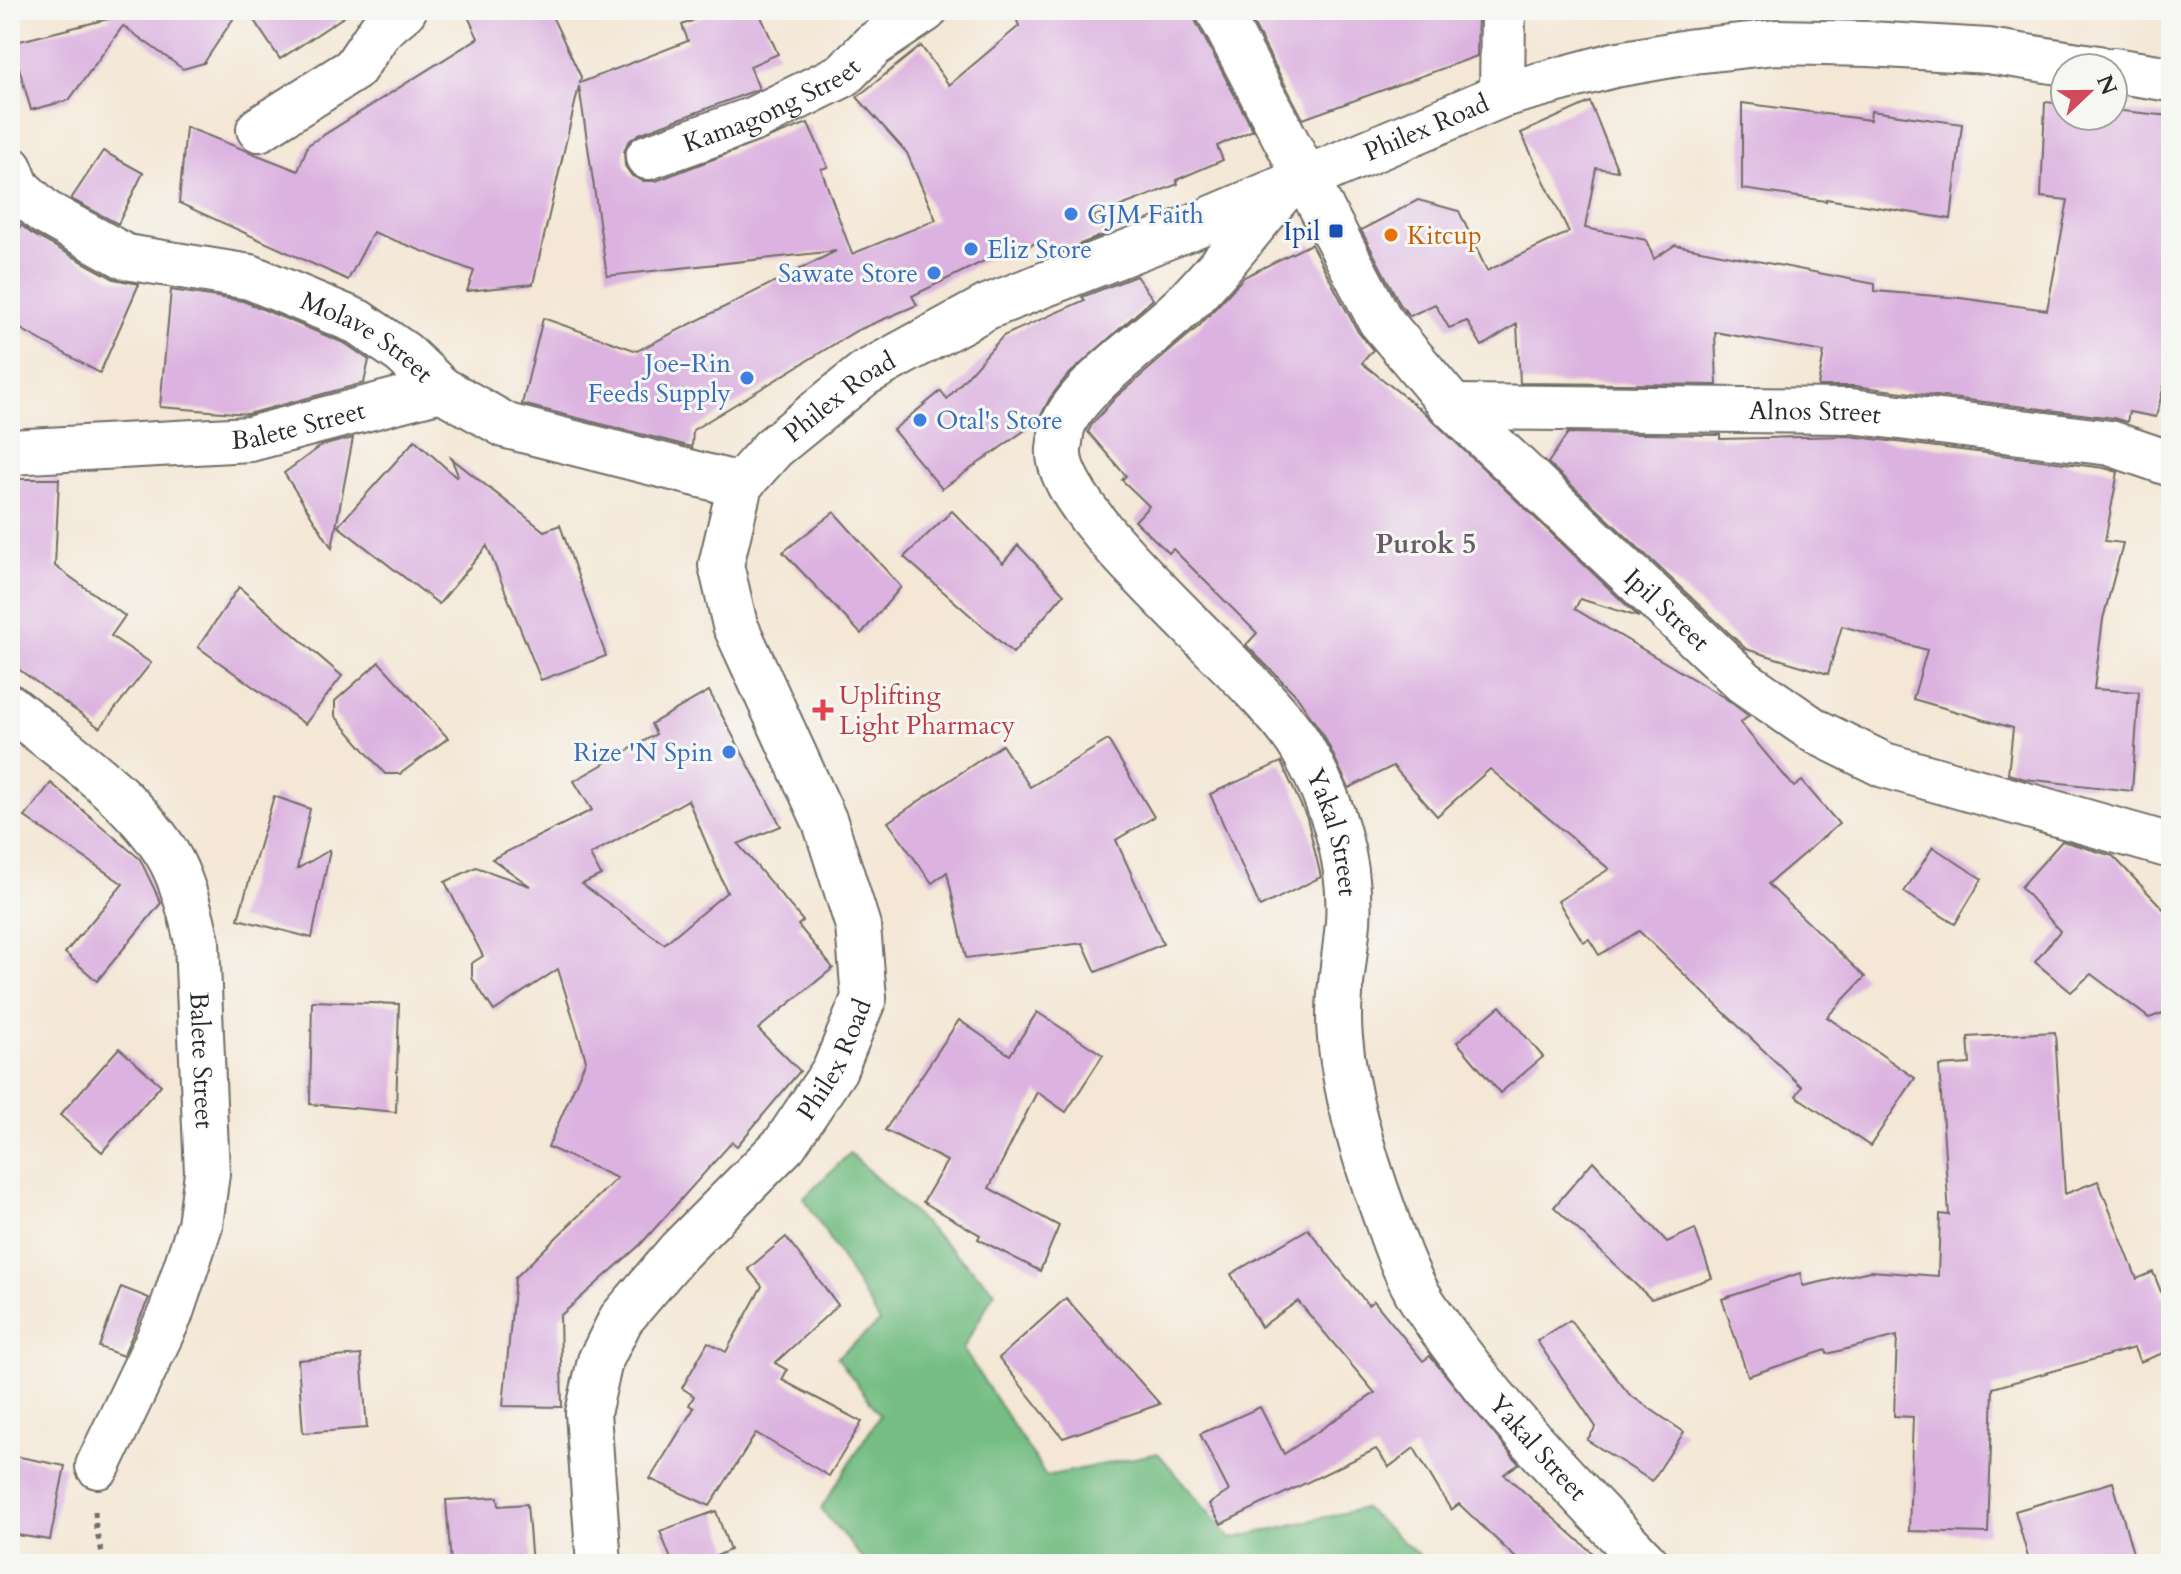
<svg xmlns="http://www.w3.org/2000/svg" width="2181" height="1574" viewBox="0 0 2181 1574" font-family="Cardo,serif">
  <rect width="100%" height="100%" fill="#f6f6f2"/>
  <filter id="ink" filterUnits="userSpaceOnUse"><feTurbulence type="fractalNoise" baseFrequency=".0125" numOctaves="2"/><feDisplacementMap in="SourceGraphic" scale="16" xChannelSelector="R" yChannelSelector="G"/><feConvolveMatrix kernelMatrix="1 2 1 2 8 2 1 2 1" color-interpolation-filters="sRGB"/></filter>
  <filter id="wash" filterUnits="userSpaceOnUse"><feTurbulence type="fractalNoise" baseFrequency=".006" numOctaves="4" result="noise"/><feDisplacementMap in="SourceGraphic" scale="32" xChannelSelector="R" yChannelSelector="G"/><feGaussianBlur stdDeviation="1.8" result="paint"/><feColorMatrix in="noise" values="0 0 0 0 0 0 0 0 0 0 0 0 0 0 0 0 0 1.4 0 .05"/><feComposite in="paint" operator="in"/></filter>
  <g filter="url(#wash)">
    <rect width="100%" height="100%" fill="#f4e7d5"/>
    <polygon fill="#74bd84" stroke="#507458" stroke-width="2" points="850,1153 995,1291 963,1349 1046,1476 1158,1453 1231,1539 1364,1508 1429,1564 867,1564 821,1509 880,1415 837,1357 880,1322 804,1198"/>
    <g id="blocks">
      <g fill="#dcb3e0" fill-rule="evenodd">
        <polygon points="101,10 239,10 204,63 183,69 123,26 69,100 31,110 12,43 112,18"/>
        <polygon points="247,10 354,10 280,59"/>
        <polygon points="465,10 549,10 581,77 580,83 688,41 682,25 718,10 758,10 778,54 750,66 759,89 639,134 628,142 624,152 625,166 632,176 643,181 656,181 808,123 828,167 821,169 852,254 936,220 907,153 857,97 921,46 949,85 1019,26 1013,10 1193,10 1196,22 1253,130 1217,146 1223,160 1176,180 1178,184 1093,217 1106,234 1047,257 1036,243 1014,251 1013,247 912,296 917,305 856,331 693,430 692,447 522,404 543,318 637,351 836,251 607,276 579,86 533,284 467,291 474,271 373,232 348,280 179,203 186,127 298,171 308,145 478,38"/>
        <polygon points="1246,10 1478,10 1477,56 1303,119"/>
        <polygon points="1590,102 1618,171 1596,168 1585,228 1646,240 1654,259 1675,245 1875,284 1875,291 1960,298 2047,310 2068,200 2041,197 2045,102 2065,104 2065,116 2113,116 2113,110 2171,116 2171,272 2164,329 2171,330 2171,342 2166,378 2156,417 2129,412 2127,422 2113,418 1854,386 1818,386 1824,352 1715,332 1717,385 1520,383 1517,324 1482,346 1467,321 1449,328 1435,304 1410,316 1401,306 1361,230 1418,200 1459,211 1487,271 1569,232 1521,133"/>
        <polygon points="1742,103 1870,120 1871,111 1962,124 1951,219 1826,199 1826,201 1742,189"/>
        <polygon points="103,151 143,173 118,224 71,199"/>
        <polygon points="21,225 32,234 114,279 139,284 100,373 10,323 10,246"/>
        <polygon points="1311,244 1358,332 1373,350 1362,363 1425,413 1639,617 1580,599 1575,609 1725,698 1749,716 1740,723 1794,787 1802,781 1839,824 1768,884 1865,977 1827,1017 1915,1078 1870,1146 1796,1096 1802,1087 1639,931 1599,955 1589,939 1583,942 1558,901 1609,869 1490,769 1437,816 1393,766 1349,788 1324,736 1297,696 1246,645 1257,633 1173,549 1169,553 1135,521 1149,506 1122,480 1126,476 1088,432 1092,424 1116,397 1199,326 1244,277"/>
        <polygon points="1136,276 1153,299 1066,377 1050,398 1038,421 942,489 893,430 941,391 947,399 1003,336 1085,300 1082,297"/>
        <polygon points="171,290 243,301 346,344 369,360 364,383 248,414 160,407"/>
        <polygon points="1568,433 1720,435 1720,439 1849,436 2104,468 2118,472 2105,541 2123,543 2103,619 2094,689 2139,692 2132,791 2025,779 2008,774 2013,728 1913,699 1927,650 1842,626 1828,674 1746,649 1548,463"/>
        <polygon points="353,438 332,548 284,473 321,446"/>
        <polygon points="415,440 456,477 458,475 451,458 544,531 560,525 606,656 541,680 487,546 439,604 338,526"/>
        <polygon points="10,479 59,479 55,566 125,616 111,636 151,663 100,728 10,663"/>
        <polygon points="952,511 1003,563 1018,545 1064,594 1013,653 904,557"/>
        <polygon points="834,512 901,587 861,634 783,552"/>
        <polygon points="239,587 342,676 305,724 198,647"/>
        <polygon points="379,662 448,738 400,774 385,774 335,716 335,701"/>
        <path d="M 709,691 L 781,826 L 738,844 L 803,921 L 798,925 L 833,968 L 758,1029 L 800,1071 L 737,1146 L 732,1142 L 640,1245 L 560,1316 L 562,1407 L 503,1406 L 515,1278 L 617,1178 L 548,1147 L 586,1060 L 558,969 L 494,1011 L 472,978 L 472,963 L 483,956 L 445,882 L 476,867 L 530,886 L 492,859 L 592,810 L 574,781 L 656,734 L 651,724 ZM 688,800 L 727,892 L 664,944 L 582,884 L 601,875 L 590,855 Z"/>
        <polygon points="1108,740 1154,817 1116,840 1163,944 1096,972 1083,943 966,958 947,872 932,883 888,822 1002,745 1030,787"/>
        <polygon points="1281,762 1307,818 1321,877 1260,907 1210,794"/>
        <polygon points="51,783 140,859 161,903 97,981 65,953 123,884 25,817"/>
        <polygon points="274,796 310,809 297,869 330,850 312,938 238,919"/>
        <polygon points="2062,841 2113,856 2171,917 2171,1010 2149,1018 2091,974 2071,992 2035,962 2060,931 2021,887"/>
        <polygon points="1933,847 1982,879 1955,924 1904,892"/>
        <polygon points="312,1001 399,1004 396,1112 310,1104"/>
        <polygon points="1500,1006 1543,1057 1500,1093 1457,1042"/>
        <polygon points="1037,1012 1103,1055 1066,1112 1037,1092 989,1188 1059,1226 1040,1271 978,1239 980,1235 923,1202 947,1161 885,1130 959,1020 1010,1055"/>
        <polygon points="2055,1032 2065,1194 2098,1181 2137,1279 2153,1272 2171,1316 2171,1350 2140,1362 2134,1348 1993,1388 1988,1533 1909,1531 1913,1417 1894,1416 1897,1336 1827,1354 1826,1350 1748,1376 1722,1299 1800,1273 1803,1286 1870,1271 1938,1276 1940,1214 1949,1215 1939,1066 1970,1064 1968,1037"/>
        <polygon points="119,1048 161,1085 102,1152 60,1115"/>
        <polygon points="1593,1161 1667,1242 1695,1229 1712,1278 1651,1299 1554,1207"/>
        <polygon points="1308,1229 1368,1305 1374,1301 1423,1361 1430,1356 1519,1464 1504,1474 1605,1564 1522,1564 1459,1504 1451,1510 1414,1448 1389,1467 1376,1449 1221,1524 1209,1504 1229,1491 1200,1434 1260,1407 1284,1454 1375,1393 1298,1301 1261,1327 1231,1274"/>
        <polygon points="786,1237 838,1305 775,1363 787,1370 782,1380 862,1422 829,1476 756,1433 710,1506 650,1479 694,1408 689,1405 694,1396 682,1388 708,1342 726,1352 762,1286 748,1269"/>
        <polygon points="121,1287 149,1298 123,1356 99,1347"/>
        <polygon points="1066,1298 1160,1404 1063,1438 999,1358"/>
        <polygon points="1570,1320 1630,1395 1684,1432 1652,1481 1587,1440 1596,1427 1537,1341"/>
        <polygon points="361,1355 367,1428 303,1433 298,1360"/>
        <polygon points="10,1455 65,1466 50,1540 10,1534"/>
        <polygon points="2113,1482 2136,1564 2030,1564 2015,1511"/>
        <polygon points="498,1497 499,1506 527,1504 532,1564 451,1564 446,1500"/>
        <polygon points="716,1511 730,1550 698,1564 673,1564 660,1531"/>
      </g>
    </g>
  </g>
  <g filter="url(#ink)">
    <use href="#blocks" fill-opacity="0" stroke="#716d66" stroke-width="2"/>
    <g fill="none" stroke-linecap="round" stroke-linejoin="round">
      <defs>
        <g id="minor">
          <path id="s1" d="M 1218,10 L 1380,320 L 1453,407 L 1744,682 L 1815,731 L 1884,765 L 2171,846"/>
          <polyline points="2113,70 2171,79"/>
          <polyline points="1502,95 1503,10"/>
          <polyline points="259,129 354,69 381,29 404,10"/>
          <path id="s2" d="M 648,157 L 754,119 L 843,75 L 873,45 L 925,10"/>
          <path id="s3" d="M 10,168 L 18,188 L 44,212 L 126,257 L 250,277 L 358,322 L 403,353 L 441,389 L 507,426 L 740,485"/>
          <path id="s4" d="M 1279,195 C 1247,233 1216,274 1181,308 C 1149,339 1079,386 1063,425 C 1061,431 1060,442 1059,449 C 1053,517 1262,677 1302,748 C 1332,800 1352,862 1348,922 C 1345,961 1336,999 1340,1038 C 1346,1099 1364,1158 1385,1215 C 1396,1248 1409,1284 1430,1313 C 1492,1404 1571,1484 1647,1564"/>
          <path id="s5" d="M 1453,407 L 1851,411 L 2110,443 L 2171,464"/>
          <path id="s6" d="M 10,452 L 250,439 L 441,389"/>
          <path id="s7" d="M 10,707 C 63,750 149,808 176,871 C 186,894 192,918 197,942 L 207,1173 L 200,1225 L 170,1315 L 98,1466"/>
          <path id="s8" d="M 599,1564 L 588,1413 L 600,1361 L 621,1319 L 679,1251 L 785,1144 L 835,1069 L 864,998 L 858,926 L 825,822 L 735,625 L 721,565 L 740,485 L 773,448 L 864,374 L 987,307 L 1187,229 L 1502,95 L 1614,65 L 1694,51 L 1776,42 L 1869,44 L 1988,51 L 2098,68"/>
        </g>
      </defs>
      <use href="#minor" stroke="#716d66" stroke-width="48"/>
      <polyline stroke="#716d66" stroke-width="5" stroke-dasharray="6 6" stroke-linecap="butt" points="95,1511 96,1529 105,1564"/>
      <use href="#minor" stroke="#fff" stroke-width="44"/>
    </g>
  </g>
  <g fill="#3f7fe0" stroke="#f6f6f2" stroke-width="3">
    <circle cx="1071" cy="214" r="8"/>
    <circle cx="971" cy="249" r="8"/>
    <circle cx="934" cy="273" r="8"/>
    <circle cx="747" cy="378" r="8"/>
    <circle cx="920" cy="420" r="8"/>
    <circle cx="729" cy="752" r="8"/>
  </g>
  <rect fill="#1a4fb4" stroke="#f6f6f2" stroke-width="3" x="1328" y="223" width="16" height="16" rx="4"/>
  <circle fill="#e8710a" stroke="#f6f6f2" stroke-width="3" cx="1391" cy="235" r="8"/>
  <path fill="#e0444e" stroke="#f6f6f2" stroke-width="3" d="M819 698h8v8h8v8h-8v8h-8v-8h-8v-8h8z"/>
  <g text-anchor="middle" stroke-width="6" stroke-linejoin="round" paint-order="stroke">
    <g font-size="26" fill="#2b2b2b" stroke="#f6f6f2">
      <text dy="9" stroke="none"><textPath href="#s2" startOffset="134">Kamagong Street</textPath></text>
      <text dy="9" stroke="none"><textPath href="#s8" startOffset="1982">Philex Road</textPath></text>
      <text dy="9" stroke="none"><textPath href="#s3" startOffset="408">Molave Street</textPath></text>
      <text dy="9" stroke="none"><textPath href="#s8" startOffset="1334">Philex Road</textPath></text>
      <text dy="9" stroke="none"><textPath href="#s5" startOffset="362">Alnos Street</textPath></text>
      <text dy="9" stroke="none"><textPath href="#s6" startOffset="290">Balete Street</textPath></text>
      <text dy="9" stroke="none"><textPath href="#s1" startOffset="758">Ipil Street</textPath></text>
      <text dy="9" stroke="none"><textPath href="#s4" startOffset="822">Yakal Street</textPath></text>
      <text dy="9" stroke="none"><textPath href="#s8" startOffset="590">Philex Road</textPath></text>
      <text dy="9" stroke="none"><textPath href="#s7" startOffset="428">Balete Street</textPath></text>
      <text dy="9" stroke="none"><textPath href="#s4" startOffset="1494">Yakal Street</textPath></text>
    </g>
    <g font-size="26" fill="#366cbe" stroke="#f6f6f2" text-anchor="start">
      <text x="1087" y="223">GJM Faith</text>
      <text x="987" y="258">Eliz Store</text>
      <text x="918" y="282" text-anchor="end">Sawate Store</text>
      <text x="731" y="372" text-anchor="end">Joe-Rin<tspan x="731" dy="30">Feeds Supply</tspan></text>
      <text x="936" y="429">Otal's Store</text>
      <text x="713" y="761" text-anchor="end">Rize 'N Spin</text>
    </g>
    <g font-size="26" fill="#164399" stroke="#f6f6f2" text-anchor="end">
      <text x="1320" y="240">Ipil</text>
    </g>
    <g font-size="26" fill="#c56008" stroke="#f6f6f2" text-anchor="start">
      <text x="1407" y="244">Kitcup</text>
    </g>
    <g font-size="26" fill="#be3a42" stroke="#f6f6f2" text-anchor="start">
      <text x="839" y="704">Uplifting<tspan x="839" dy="30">Light Pharmacy</tspan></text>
    </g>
    <g font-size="28" font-weight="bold" fill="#695b6a" stroke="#f6f6f2">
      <text x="1426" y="553">Purok 5</text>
    </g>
  </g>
  <rect width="2181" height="1574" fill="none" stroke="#f6f6f2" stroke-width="40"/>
  <g transform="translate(2089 92) rotate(68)"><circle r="38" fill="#f6f6f2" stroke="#a5a5a2" stroke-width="2"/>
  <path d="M0-6L14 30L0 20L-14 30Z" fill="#d1495b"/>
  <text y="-12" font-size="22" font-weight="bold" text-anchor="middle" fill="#2b2b2b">N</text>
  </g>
</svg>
